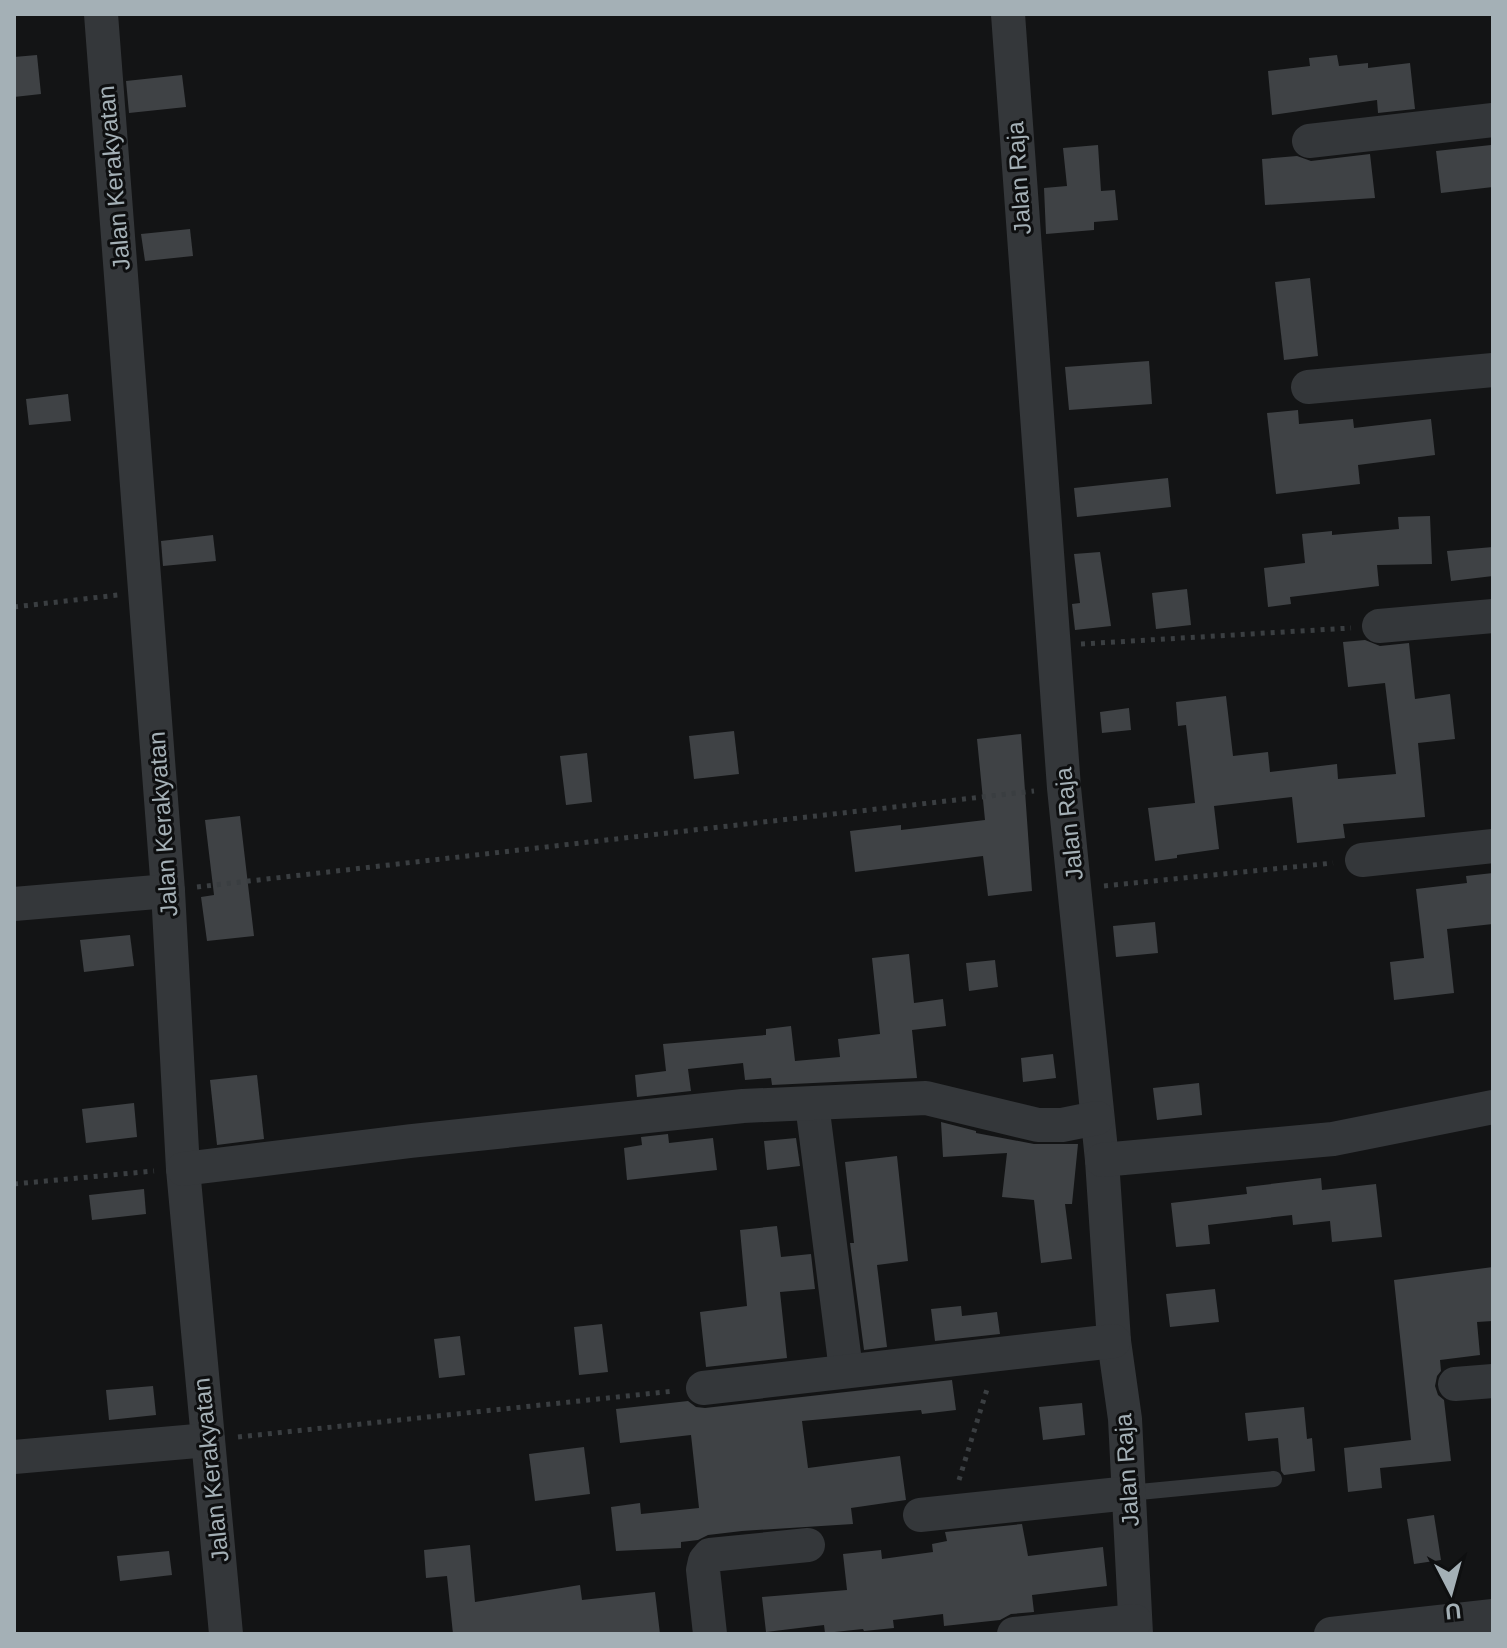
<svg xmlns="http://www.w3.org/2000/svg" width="1507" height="1648" viewBox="0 0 1507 1648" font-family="Arial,sans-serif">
  <rect width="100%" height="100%" fill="#131415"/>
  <g fill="#3f4245">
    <polygon points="37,55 41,94 14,97 14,57"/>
    <polygon points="1337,55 1339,66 1368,63 1368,68 1410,63 1415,109 1378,113 1377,100 1272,115 1268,71 1310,66 1309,58"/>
    <polygon points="182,75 186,107 129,113 126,81"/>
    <polygon points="1098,145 1101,191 1115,190 1118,220 1094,222 1094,230 1046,234 1044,188 1067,186 1063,148"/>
    <polygon points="1491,145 1493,187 1441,193 1436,151"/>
    <polygon points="1370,154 1375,198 1265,205 1262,159 1297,156 1311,161"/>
    <polygon points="190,229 193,256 145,261 141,234"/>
    <polygon points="1310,278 1318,356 1284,360 1275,282"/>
    <polygon points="1149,361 1152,404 1069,410 1065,367"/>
    <polygon points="68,394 71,421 29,425 26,399"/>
    <polygon points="1298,410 1299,424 1353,419 1354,428 1431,419 1435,455 1358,465 1360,484 1276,494 1267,413"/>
    <polygon points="1168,478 1171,507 1077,517 1074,488"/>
    <polygon points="1430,516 1432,564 1377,565 1379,586 1290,597 1291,604 1268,607 1264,568 1305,563 1302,534 1332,531 1332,535 1399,529 1398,517"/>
    <polygon points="213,535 216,561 163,566 161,541"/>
    <polygon points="1493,547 1493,576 1451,581 1447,551"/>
    <polygon points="1100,552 1111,626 1075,630 1072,604 1080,603 1074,554"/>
    <polygon points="1187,589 1191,625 1156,629 1152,593"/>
    <polygon points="1365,640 1380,646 1409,643 1415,699 1450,694 1455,739 1418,743 1425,817 1343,824 1345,838 1297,843 1292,797 1214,806 1219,849 1177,855 1177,858 1155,861 1148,808 1195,803 1186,725 1178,726 1176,702 1226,696 1233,756 1268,752 1270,772 1337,764 1338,779 1396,774 1385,683 1348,687 1343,642"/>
    <polygon points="1129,708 1131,730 1102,733 1100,712"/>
    <polygon points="734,731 739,774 694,779 689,736"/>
    <polygon points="1021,734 1032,891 988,896 983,856 855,872 850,831 901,825 901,830 985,820 977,739"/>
    <polygon points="587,753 592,802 566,805 560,756"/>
    <polygon points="240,816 254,936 207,941 201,897 214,895 205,820"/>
    <polygon points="1493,873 1493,924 1447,929 1454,993 1394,1000 1390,962 1424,958 1416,889 1467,883 1466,876"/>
    <polygon points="1155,922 1158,953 1116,957 1113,926"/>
    <polygon points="130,935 134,966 84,972 80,940"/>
    <polygon points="909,954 914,1003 943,999 946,1026 912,1030 917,1078 772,1085 771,1078 745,1080 743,1063 688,1069 691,1091 637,1097 635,1075 666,1071 663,1044 766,1035 766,1029 791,1026 795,1061 840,1057 838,1039 880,1034 872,958"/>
    <polygon points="995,960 998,987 969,991 966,963"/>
    <polygon points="1053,1054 1056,1078 1023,1082 1021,1058"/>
    <polygon points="257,1075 264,1139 217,1145 210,1080"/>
    <polygon points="1199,1083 1202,1115 1157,1120 1153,1088"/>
    <polygon points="134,1103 137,1137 86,1143 82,1109"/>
    <polygon points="941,1122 976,1131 976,1133 1034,1144 1078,1144 1072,1204 1065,1204 1072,1259 1041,1263 1034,1200 1002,1197 1007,1153 943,1157"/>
    <polygon points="668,1134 669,1143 713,1138 717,1170 627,1180 624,1148 642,1145 641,1137"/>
    <polygon points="796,1138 800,1166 767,1170 764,1141"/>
    <polygon points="897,1156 908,1261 877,1265 887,1347 864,1350 850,1243 854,1243 845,1162"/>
    <polygon points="1321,1178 1322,1190 1376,1184 1382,1237 1332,1242 1330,1221 1293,1225 1292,1215 1208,1225 1210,1244 1176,1247 1171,1203 1247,1194 1246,1187"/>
    <polygon points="144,1189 146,1214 92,1220 89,1195"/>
    <polygon points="777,1226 781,1257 811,1254 815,1289 780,1292 787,1358 706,1367 700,1312 747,1306 740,1230"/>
    <polygon points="1493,1267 1493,1321 1477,1322 1480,1355 1440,1360 1441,1371 1437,1376 1435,1386 1438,1395 1444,1400 1451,1461 1380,1468 1382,1488 1348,1492 1344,1448 1411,1440 1394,1280"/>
    <polygon points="1215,1289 1219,1322 1170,1327 1166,1294"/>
    <polygon points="961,1306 962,1316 997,1312 1000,1334 935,1341 931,1309"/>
    <polygon points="602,1324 608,1372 579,1375 574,1327"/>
    <polygon points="460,1336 465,1375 439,1378 434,1339"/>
    <polygon points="952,1380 956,1410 922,1414 921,1410 802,1421 808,1468 900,1456 906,1500 851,1508 853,1524 742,1531 708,1535 698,1540 681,1542 681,1548 616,1551 611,1507 640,1503 641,1514 699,1508 691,1435 620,1443 616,1409 688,1401 696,1407 705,1408"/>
    <polygon points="153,1386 156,1415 109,1420 106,1390"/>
    <polygon points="1082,1403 1085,1435 1043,1440 1039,1407"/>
    <polygon points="1304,1407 1307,1439 1312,1438 1315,1471 1284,1475 1281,1471 1278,1438 1248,1441 1245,1413"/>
    <polygon points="584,1447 590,1494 535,1501 529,1454"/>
    <polygon points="1434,1515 1441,1560 1414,1564 1407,1519"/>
    <polygon points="1022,1524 1028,1556 1103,1547 1107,1586 1032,1595 1034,1612 1011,1614 1000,1620 944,1626 943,1614 893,1620 894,1628 864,1631 863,1629 825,1633 824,1625 766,1632 762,1597 847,1590 843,1554 881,1550 882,1559 933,1552 932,1544 947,1541 945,1532"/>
    <polygon points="470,1545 475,1602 580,1585 582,1600 655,1592 660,1634 453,1634 447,1576 426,1578 424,1550"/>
    <polygon points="169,1551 172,1575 120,1581 117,1556"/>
  </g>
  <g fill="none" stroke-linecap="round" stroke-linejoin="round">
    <g stroke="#3a3e41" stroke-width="5" stroke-dasharray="4 6" stroke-linecap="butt">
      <polyline points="14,607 118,595"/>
      <polyline points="1081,644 1351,628"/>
      <polyline points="1104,886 1333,863"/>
      <polyline points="197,887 1034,791"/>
      <polyline points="14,1184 154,1171"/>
      <polyline points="238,1437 674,1391"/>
      <polyline points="959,1480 988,1386"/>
    </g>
    <polyline stroke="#34373a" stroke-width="16" points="1129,1493 1274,1479"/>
    <g stroke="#34373a" stroke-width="34">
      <polyline points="101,14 168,891 183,1169 226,1634"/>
      <polyline points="1008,14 1064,788 1102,1160 1114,1341 1125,1419 1136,1634"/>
      <polyline points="1309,141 1493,120"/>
      <polyline points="1308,387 1493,370"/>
      <polyline points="1379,626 1493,616"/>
      <polyline points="1362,860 1493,846"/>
      <polyline points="14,904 168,891"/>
      <polyline points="812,1104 846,1370"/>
      <polyline points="1102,1160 1333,1139 1493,1107"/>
      <polyline points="183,1169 411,1141 743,1106 926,1098 1038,1125 1062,1125 1097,1118"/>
      <polyline points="1455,1384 1493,1381"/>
      <polyline points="703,1388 1114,1341"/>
      <polyline points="14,1457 208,1440"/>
      <polyline points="920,1515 1129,1493"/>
      <polyline points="710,1634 703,1570 705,1561 710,1555 808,1545"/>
      <polyline points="1014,1634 1135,1621"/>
      <polyline points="1331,1634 1493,1616"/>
    </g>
  </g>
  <g text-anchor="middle" stroke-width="6" stroke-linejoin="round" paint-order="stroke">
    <g font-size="24" fill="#a4b0b6" stroke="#0e0f10">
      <text transform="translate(114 178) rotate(-95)" y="8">Jalan Kerakyatan</text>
      <text transform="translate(1019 178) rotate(-94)" y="8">Jalan Raja</text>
      <text transform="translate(163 824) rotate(-94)" y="8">Jalan Kerakyatan</text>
      <text transform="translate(1069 824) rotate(-96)" y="8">Jalan Raja</text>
      <text transform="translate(211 1470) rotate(-96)" y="8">Jalan Kerakyatan</text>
      <text transform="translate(1127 1470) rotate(-94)" y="8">Jalan Raja</text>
    </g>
  </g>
  <rect width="1507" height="1648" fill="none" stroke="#a4b0b6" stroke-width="32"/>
  <g transform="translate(1451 1592) rotate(174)" stroke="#0e0f10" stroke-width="6" paint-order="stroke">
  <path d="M0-6L14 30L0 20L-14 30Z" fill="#a4b0b6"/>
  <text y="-12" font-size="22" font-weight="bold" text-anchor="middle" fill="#a4b0b6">U</text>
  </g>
</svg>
